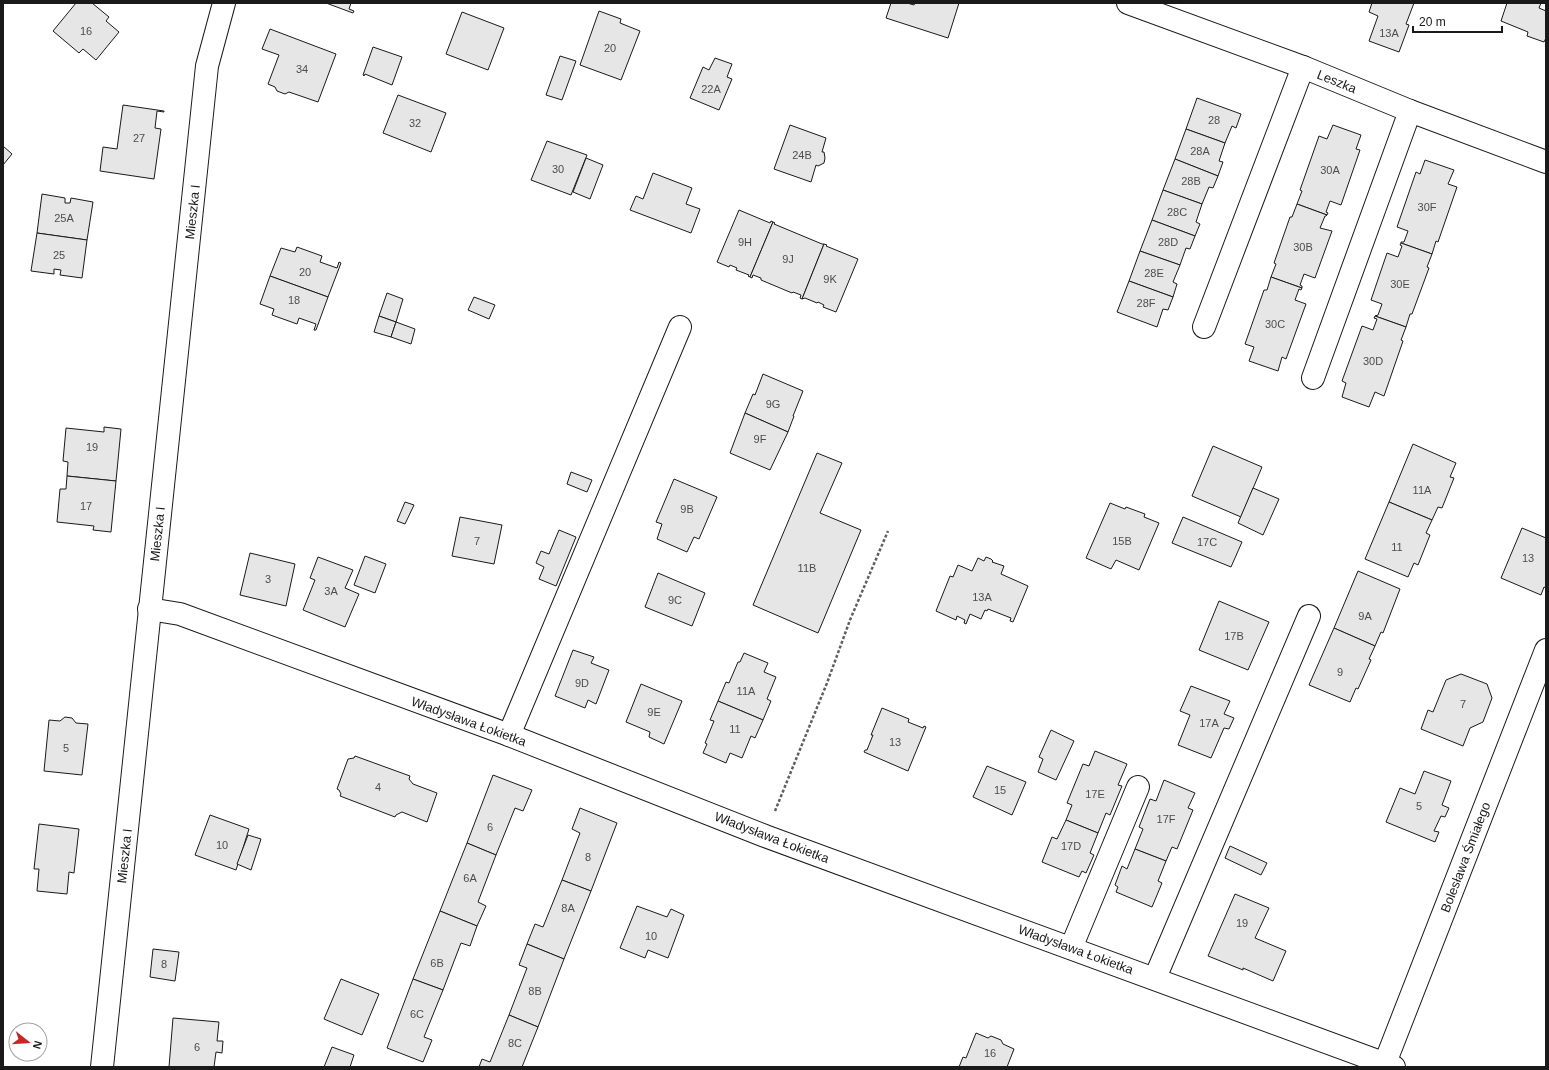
<svg xmlns="http://www.w3.org/2000/svg" width="1549" height="1070" viewBox="0 0 1549 1070" font-family="Helvetica,sans-serif">
  <rect width="100%" height="100%" fill="#fff"/>
  <g fill="#e6e6e6" stroke="#1a1a1a">
    <polygon points="76,3 92,3 109,17 106,21 119,32 96,60 83,49 79,53 53,31"/>
    <polygon points="326,3 351,3 349,9 354,11 353,13"/>
    <polygon points="891,3 907,3 914,5 915,3 959,3 948,38 886,18"/>
    <polygon points="1372,3 1414,3 1406,24 1409,25 1399,52 1369,41 1378,16 1369,12"/>
    <polygon points="1507,3 1541,3 1539,8 1546,11 1546,38 1544,42 1527,36 1528,32 1501,21"/>
    <polygon points="599,11 621,19 620,23 640,31 621,80 580,65"/>
    <polygon points="462,12 504,28 488,70 446,54"/>
    <polygon points="270,29 336,54 318,102 289,92 285,94 277,91 275,87 268,84 279,55 262,49"/>
    <polygon points="373,47 402,57 392,85 365,74 364,76 363,75"/>
    <polygon points="560,56 576,61 562,100 546,95"/>
    <polygon points="715,58 732,64 727,77 732,79 719,110 690,98 703,67 709,70"/>
    <polygon points="398,95 446,113 431,152 383,133"/>
    <polygon points="1197,98 1241,114 1236,128 1232,126 1225,143 1186,129"/>
    <polygon points="123,105 164,111 164,112 157,111 155,128 161,129 154,179 100,171 103,147 117,149"/>
    <polygon points="790,125 826,138 822,152 824,152 825,158 824,163 818,166 816,165 811,182 774,169"/>
    <polygon points="1333,125 1361,135 1356,149 1360,150 1341,205 1330,201 1326,212 1328,213 1327,215 1297,204 1302,191 1300,190 1319,136 1327,139"/>
    <polygon points="1186,129 1225,143 1219,161 1223,162 1218,176 1175,159"/>
    <polygon points="547,141 587,155 571,195 531,180"/>
    <polygon points="3,146 12,154 3,165"/>
    <polygon points="586,158 603,165 590,199 573,192"/>
    <polygon points="1175,159 1218,176 1213,188 1209,187 1202,204 1163,190"/>
    <polygon points="1425,160 1454,170 1448,184 1457,187 1438,242 1436,241 1432,254 1401,243 1401,242 1404,242 1408,231 1397,227 1416,172 1420,174"/>
    <polygon points="653,173 692,188 686,204 700,209 691,233 630,210 636,196 643,199"/>
    <polygon points="1163,190 1202,204 1196,222 1200,224 1195,236 1152,220"/>
    <polygon points="42,194 65,198 65,203 70,203 71,198 93,202 87,240 37,233"/>
    <polygon points="1297,204 1327,215 1326,216 1325,216 1320,228 1332,231 1315,278 1304,274 1300,285 1302,286 1302,288 1271,277 1276,264 1274,263 1290,217 1292,217"/>
    <polygon points="739,210 770,223 771,221 773,222 750,277 748,276 749,275 736,270 737,268 730,265 729,267 717,262"/>
    <polygon points="1152,220 1195,236 1190,249 1186,248 1180,265 1140,251"/>
    <polygon points="773,222 775,223 774,224 822,244 824,244 802,299 800,298 801,295 793,292 792,293 761,280 761,278 753,275 752,278 750,277"/>
    <polygon points="37,233 87,240 82,278 60,275 61,270 54,269 54,274 31,271"/>
    <polygon points="1401,243 1432,254 1427,267 1429,268 1412,314 1410,314 1406,327 1375,316 1378,315 1382,304 1371,300 1387,253 1398,257 1402,246 1400,245"/>
    <polygon points="824,244 827,245 826,246 858,259 836,312 823,307 824,305 818,302 817,303 805,298 802,299"/>
    <polygon points="297,247 322,256 320,262 337,268 339,262 341,263 328,297 270,276 281,248 295,252"/>
    <polygon points="1140,251 1180,265 1173,282 1177,284 1173,297 1129,281"/>
    <polygon points="270,276 328,297 316,330 314,330 316,324 299,318 297,324 272,315 274,309 260,304"/>
    <polygon points="1271,277 1302,288 1301,290 1299,289 1295,300 1306,304 1286,359 1282,357 1278,371 1249,361 1254,347 1245,344 1264,290 1267,290"/>
    <polygon points="1129,281 1173,297 1168,310 1163,309 1157,327 1117,312"/>
    <polygon points="387,293 403,299 396,322 379,316"/>
    <polygon points="474,297 495,305 489,319 468,310"/>
    <polygon points="379,316 396,322 391,337 374,332"/>
    <polygon points="1375,316 1406,327 1401,340 1403,341 1384,396 1375,392 1369,407 1342,397 1346,383 1342,381 1362,326 1373,330 1377,319 1374,318"/>
    <polygon points="396,322 415,329 411,344 391,337"/>
    <polygon points="763,374 803,391 793,416 794,416 788,432 745,413 753,394 755,395"/>
    <polygon points="745,413 788,432 770,470 730,453"/>
    <polygon points="104,427 121,429 116,481 67,476 68,462 63,461 66,428 104,432"/>
    <polygon points="1413,444 1456,463 1450,477 1454,478 1442,508 1438,507 1432,520 1389,502"/>
    <polygon points="1213,446 1262,467 1241,517 1192,496"/>
    <polygon points="817,453 842,463 820,513 861,530 818,633 753,605"/>
    <polygon points="571,472 592,480 587,492 567,484"/>
    <polygon points="67,476 116,481 111,532 93,530 94,526 57,522 60,489 66,489"/>
    <polygon points="674,479 717,497 699,539 694,537 687,552 657,539 662,524 656,522"/>
    <polygon points="1253,488 1279,499 1263,535 1238,523"/>
    <polygon points="405,502 414,505 405,524 397,521"/>
    <polygon points="1389,502 1432,520 1426,533 1430,535 1418,565 1414,563 1408,577 1365,559"/>
    <polygon points="1110,503 1125,509 1126,507 1145,514 1144,517 1159,523 1139,570 1116,560 1111,569 1086,558"/>
    <polygon points="460,517 502,525 494,564 452,556"/>
    <polygon points="1183,517 1242,542 1231,567 1172,543"/>
    <polygon points="1522,528 1546,538 1546,588 1544,587 1541,595 1501,578"/>
    <polygon points="559,530 576,537 556,586 539,579 544,567 536,563 541,551 549,554"/>
    <polygon points="250,553 295,564 286,606 240,595"/>
    <polygon points="365,556 386,564 375,593 354,585"/>
    <polygon points="318,557 353,570 345,588 359,594 345,627 303,610 315,580 310,578"/>
    <polygon points="986,557 991,559 993,561 992,562 1004,566 1001,574 1028,586 1013,622 1010,621 1011,618 988,609 987,611 985,610 981,619 970,614 966,624 964,623 965,620 957,616 956,620 936,611 950,576 953,577 958,565 972,571 978,558 984,561"/>
    <polygon points="1358,571 1400,589 1383,633 1381,632 1375,646 1334,628"/>
    <polygon points="658,573 705,593 692,626 645,607"/>
    <polygon points="1219,601 1269,622 1248,670 1199,650"/>
    <polygon points="1334,628 1375,646 1369,659 1371,660 1358,689 1356,688 1350,702 1309,685"/>
    <polygon points="573,650 594,657 591,663 609,670 596,704 588,700 585,708 555,696"/>
    <polygon points="744,653 768,663 764,672 776,677 767,699 771,701 763,720 718,701 726,682 729,683 738,662 740,662"/>
    <polygon points="1461,674 1487,684 1492,698 1483,722 1470,728 1463,746 1421,729 1428,710 1433,712 1446,680"/>
    <polygon points="641,684 682,701 664,744 649,737 650,732 626,722"/>
    <polygon points="1191,686 1230,701 1224,714 1234,718 1229,729 1224,728 1211,758 1178,745 1190,715 1180,711"/>
    <polygon points="718,701 763,720 755,738 751,736 742,758 730,753 726,763 703,753 707,744 705,743 714,721 710,720"/>
    <polygon points="882,708 909,719 908,722 923,728 924,726 926,727 908,771 864,752 865,750 867,750 873,735 871,735"/>
    <polygon points="65,717 72,718 76,723 88,724 82,775 44,771 49,720 60,721"/>
    <polygon points="1051,730 1074,741 1056,780 1038,772 1043,759 1039,757"/>
    <polygon points="1095,751 1127,764 1118,785 1122,786 1110,815 1106,813 1098,833 1066,820 1072,805 1067,803 1083,764 1089,766"/>
    <polygon points="355,756 410,776 409,779 413,784 437,793 427,822 402,812 396,815 395,817 340,796 341,794 339,790 337,789 348,759 354,758"/>
    <polygon points="987,766 1026,782 1012,815 973,797"/>
    <polygon points="1424,771 1451,781 1442,805 1449,808 1445,817 1441,816 1434,831 1439,832 1435,842 1386,822 1400,788 1415,794"/>
    <polygon points="493,775 532,790 523,811 515,808 496,855 467,843"/>
    <polygon points="1164,780 1195,793 1188,808 1193,810 1177,849 1172,847 1166,861 1135,849 1143,829 1139,827 1150,799 1156,801"/>
    <polygon points="580,808 617,823 591,891 562,880 580,833 572,829"/>
    <polygon points="210,815 249,829 236,870 195,855"/>
    <polygon points="1066,820 1098,833 1090,853 1094,855 1086,873 1082,871 1079,877 1042,862 1052,837 1057,839"/>
    <polygon points="39,824 79,829 74,873 69,872 67,894 37,891 39,869 34,869"/>
    <polygon points="248,835 261,839 251,870 237,864"/>
    <polygon points="467,843 496,855 478,902 486,906 477,926 440,911"/>
    <polygon points="1230,846 1267,863 1261,875 1225,858"/>
    <polygon points="1135,849 1166,861 1158,881 1162,883 1152,907 1116,892 1118,887 1115,885 1122,866 1127,869"/>
    <polygon points="562,880 591,891 564,959 527,944 535,924 543,927"/>
    <polygon points="1235,894 1269,908 1255,938 1286,951 1273,981 1243,968 1243,970 1208,956"/>
    <polygon points="637,906 667,917 671,909 684,915 668,958 648,950 645,958 620,948"/>
    <polygon points="440,911 477,926 470,946 461,943 443,990 413,979"/>
    <polygon points="527,944 564,959 538,1027 509,1015 527,968 519,965"/>
    <polygon points="153,949 179,952 175,981 150,977"/>
    <polygon points="341,979 379,994 362,1035 324,1019"/>
    <polygon points="413,979 443,990 424,1037 432,1040 423,1062 387,1048"/>
    <polygon points="509,1015 538,1027 522,1067 479,1067 482,1059 490,1062"/>
    <polygon points="173,1018 219,1022 217,1041 223,1041 222,1053 216,1052 214,1067 169,1067"/>
    <polygon points="976,1033 988,1038 991,1036 1001,1040 1003,1044 1014,1049 1007,1067 959,1067 963,1057 966,1058"/>
    <polygon points="332,1047 354,1055 350,1067 324,1067"/>
  </g>
  <g fill="none" stroke-linecap="round" stroke-linejoin="round">
    <defs>
      <g id="minor">
        <polyline points="1128,3 1303,67 1410,111 1546,162"/>
        <polyline points="1204,327 1303,67"/>
        <polyline points="1313,378 1410,111"/>
        <polyline points="149,609 180,614 509,735 765,836 1394,1067"/>
        <polyline points="509,735 680,327"/>
        <polyline points="1071,948 1138,787"/>
        <polyline points="1155,978 1309,616"/>
        <polyline points="1385,1063 1546,650"/>
        <polyline points="102,1067 207,66 224,3"/>
      </g>
    </defs>
    <use href="#minor" stroke="#1a1a1a" stroke-width="24"/>
    <polyline stroke="#5f5f5f" stroke-width="2.5" stroke-dasharray="3 2" stroke-linecap="butt" points="775,811 827,683 850,620 888,531"/>
    <use href="#minor" stroke="#fff" stroke-width="22"/>
  </g>
  <g text-anchor="middle" stroke-width="3" stroke-linejoin="round" paint-order="stroke">
    <g font-size="11" fill="#4d4d4d">
      <text x="86" y="35">16</text>
      <text x="1389" y="37">13A</text>
      <text x="610" y="52">20</text>
      <text x="302" y="73">34</text>
      <text x="711" y="93">22A</text>
      <text x="1214" y="124">28</text>
      <text x="415" y="127">32</text>
      <text x="139" y="142">27</text>
      <text x="1200" y="155">28A</text>
      <text x="802" y="159">24B</text>
      <text x="558" y="173">30</text>
      <text x="1330" y="174">30A</text>
      <text x="1191" y="185">28B</text>
      <text x="1427" y="211">30F</text>
      <text x="1177" y="216">28C</text>
      <text x="64" y="222">25A</text>
      <text x="745" y="246">9H</text>
      <text x="1168" y="246">28D</text>
      <text x="1303" y="251">30B</text>
      <text x="59" y="259">25</text>
      <text x="788" y="263">9J</text>
      <text x="305" y="276">20</text>
      <text x="1154" y="277">28E</text>
      <text x="830" y="283">9K</text>
      <text x="1400" y="288">30E</text>
      <text x="294" y="304">18</text>
      <text x="1146" y="307">28F</text>
      <text x="1275" y="328">30C</text>
      <text x="1373" y="365">30D</text>
      <text x="773" y="408">9G</text>
      <text x="760" y="443">9F</text>
      <text x="92" y="451">19</text>
      <text x="1422" y="494">11A</text>
      <text x="86" y="510">17</text>
      <text x="687" y="513">9B</text>
      <text x="477" y="545">7</text>
      <text x="1122" y="545">15B</text>
      <text x="1207" y="546">17C</text>
      <text x="1397" y="551">11</text>
      <text x="1528" y="562">13</text>
      <text x="807" y="572">11B</text>
      <text x="268" y="583">3</text>
      <text x="331" y="595">3A</text>
      <text x="982" y="601">13A</text>
      <text x="675" y="604">9C</text>
      <text x="1365" y="620">9A</text>
      <text x="1234" y="640">17B</text>
      <text x="1340" y="676">9</text>
      <text x="582" y="687">9D</text>
      <text x="746" y="695">11A</text>
      <text x="1463" y="708">7</text>
      <text x="654" y="716">9E</text>
      <text x="1209" y="727">17A</text>
      <text x="735" y="733">11</text>
      <text x="895" y="746">13</text>
      <text x="66" y="752">5</text>
      <text x="378" y="791">4</text>
      <text x="1000" y="794">15</text>
      <text x="1095" y="798">17E</text>
      <text x="1419" y="810">5</text>
      <text x="1166" y="823">17F</text>
      <text x="490" y="831">6</text>
      <text x="222" y="849">10</text>
      <text x="1071" y="850">17D</text>
      <text x="588" y="861">8</text>
      <text x="470" y="882">6A</text>
      <text x="568" y="912">8A</text>
      <text x="1242" y="927">19</text>
      <text x="651" y="940">10</text>
      <text x="437" y="967">6B</text>
      <text x="164" y="968">8</text>
      <text x="535" y="995">8B</text>
      <text x="417" y="1018">6C</text>
      <text x="515" y="1047">8C</text>
      <text x="197" y="1051">6</text>
      <text x="990" y="1057">16</text>
    </g>
    <g font-size="13" fill="#1a1a1a" stroke="#fff">
      <text transform="translate(1337 81) rotate(22)" y="5">Leszka</text>
      <text transform="translate(192 212) rotate(-84)" y="5">Mieszka I</text>
      <text transform="translate(157 534) rotate(-84)" y="5">Mieszka I</text>
      <text transform="translate(469 721) rotate(20)" y="5">Władysława Łokietka</text>
      <text transform="translate(772 837) rotate(21)" y="5">Władysława Łokietka</text>
      <text transform="translate(124 856) rotate(-84)" y="5">Mieszka I</text>
      <text transform="translate(1465 857) rotate(-69)" y="5">Bolesława Śmiałego</text>
      <text transform="translate(1076 949) rotate(20)" y="5">Władysława Łokietka</text>
    </g>
  </g>
  <rect width="1549" height="1070" fill="none" stroke="#1a1a1a" stroke-width="8"/>
  <g transform="translate(28 1042) rotate(107)"><circle r="19" fill="#ffffff" stroke="#a3a3a3"/>
  <path d="M0-3L7 15L0 10L-7 15Z" fill="#c62828"/>
  <text y="-6" font-size="11" font-weight="bold" text-anchor="middle" fill="#1a1a1a">N</text>
  </g>
  <path d="M1413 26v6h89v-6" fill="none" stroke="#1a1a1a" stroke-width="2"/>
  <text x="1419" y="26" font-size="12" fill="#1a1a1a" stroke="#ffffff" stroke-width="3" paint-order="stroke">20 m</text>
</svg>
